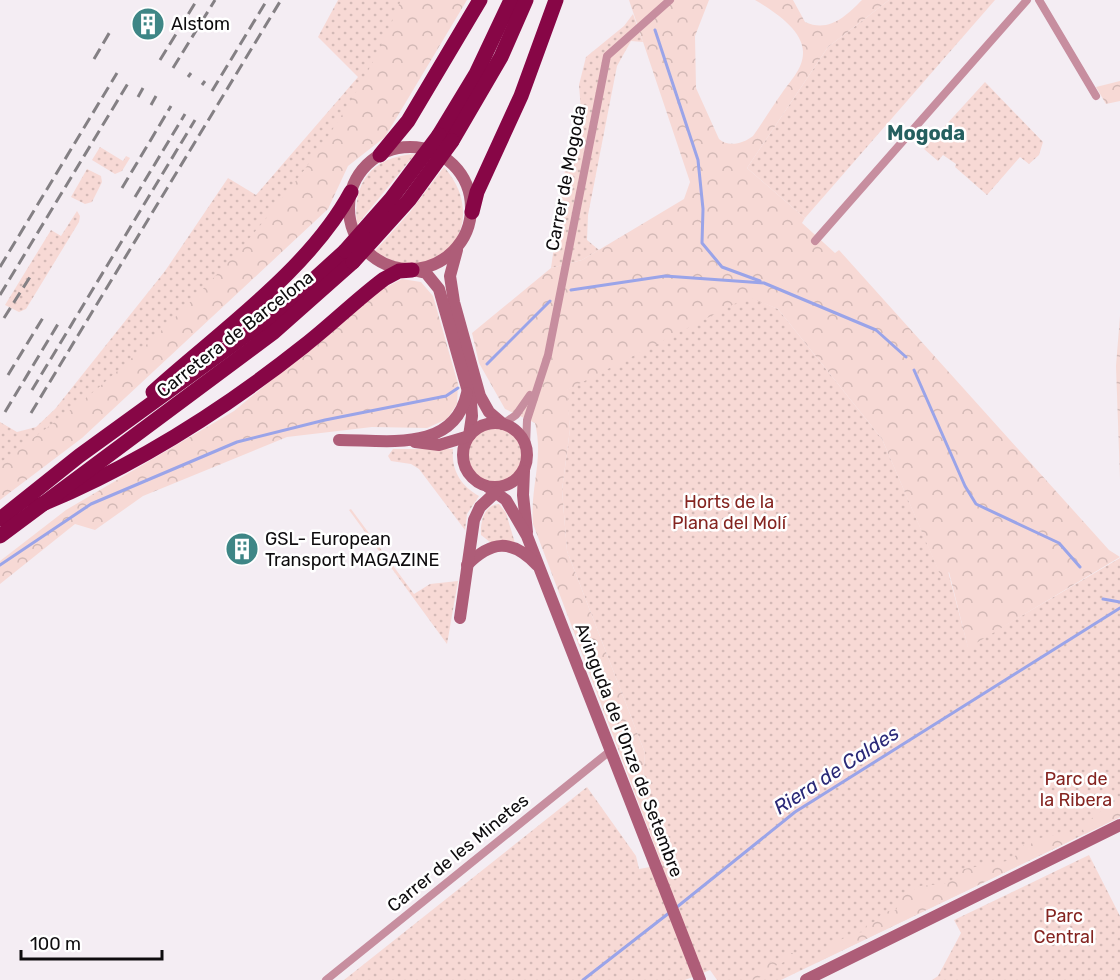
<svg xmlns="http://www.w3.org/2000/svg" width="1120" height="980" viewBox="0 0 1120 980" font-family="Rubik,sans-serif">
  <defs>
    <pattern id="green-dots" width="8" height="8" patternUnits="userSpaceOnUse" patternTransform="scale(1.5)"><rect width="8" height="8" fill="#f7d9d5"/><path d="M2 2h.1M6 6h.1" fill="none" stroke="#d3b9b6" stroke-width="1.8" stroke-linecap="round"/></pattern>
    <pattern id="forest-crowns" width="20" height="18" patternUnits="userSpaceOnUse" patternTransform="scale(1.5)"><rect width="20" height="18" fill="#f7d9d5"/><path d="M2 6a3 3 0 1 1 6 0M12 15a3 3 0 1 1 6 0" fill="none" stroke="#d3b9b6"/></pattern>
  </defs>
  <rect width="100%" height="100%" fill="#f4edf3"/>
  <g fill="url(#green-dots)">
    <polygon points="338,0 406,0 376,67 317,162 191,310 106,387 0,469 0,422 17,432 36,427 55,409 165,271 228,178 256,195 358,77 318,37"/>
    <polygon points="889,0 995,0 805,218 747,168 828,47"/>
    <polygon points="633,14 643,42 631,41 617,66 588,215 587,240 599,250 582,260 551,268 565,170 581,111 579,85 586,57 624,26"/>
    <polygon points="985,82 1043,142 1039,155 1029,164 1020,157 987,195 955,167 956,164 943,155 938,161 924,149"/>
    <polygon points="100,147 123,161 126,156 130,158 122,171 115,174 92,160"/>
    <path d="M 415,154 L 357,225 C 352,183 371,157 415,154 Z"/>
    <path d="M 444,167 C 495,225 434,293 375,251 L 410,212 Z"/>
    <polygon points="87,169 101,176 102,182 92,202 85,204 71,197"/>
    <polygon points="77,211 80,216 79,222 26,309 19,312 5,305 51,230 61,236"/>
    <polygon points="748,296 778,309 882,439 942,578 948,571 968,647 1120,558 1120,817 781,980 717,980 710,970 685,980 344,980 587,787 636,856 639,869 673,863 643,782 645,753 567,551 562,490 570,429 566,390"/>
    <circle cx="495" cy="455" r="32"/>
    <path d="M 393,449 L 453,449 C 451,470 461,486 479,496 L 467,514 L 465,530 L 419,469 L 411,464 L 391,461 L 388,456 Z"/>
    <path d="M 499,504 L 506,513 L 515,543 L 490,542 L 481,535 C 480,522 484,505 499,504 Z"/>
    <polygon points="351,509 414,594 430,584 458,581 447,644 349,510"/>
    <polygon points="1089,855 1120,916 1120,980 932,980 938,976 961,933 954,920"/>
  </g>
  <g fill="url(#forest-crowns)">
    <path d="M 401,0 L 467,0 L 385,137 L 348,166 L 328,209 L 82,438 L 0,500 L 0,463 C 32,438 67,414 98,388 C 215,288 345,145 401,0 Z"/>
    <path d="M 629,0 L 709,0 L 695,36 L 696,88 L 719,139 C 729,148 744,143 753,136 C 763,122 772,107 782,93 C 790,81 803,69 803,53 C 804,30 772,10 755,0 L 793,0 L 805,22 C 829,33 846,16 862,0 L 889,0 L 828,47 L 747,168 L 805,218 L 802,223 L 835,253 L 839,250 L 1109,550 L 1120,557 L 968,648 L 949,572 L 942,579 L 882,439 L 778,309 L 748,297 L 567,390 L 570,429 L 562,490 L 567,551 L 645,753 L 643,782 L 673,863 L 662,865 L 533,524 C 530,485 544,461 535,423 L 505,409 L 479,363 L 472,333 L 551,268 L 582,260 L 684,199 L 690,182 Z"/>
    <polygon points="1120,81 1120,101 1106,104 1096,87"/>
    <polygon points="402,279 421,282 433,296 458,384 457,404 447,419 427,428 372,427 287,437 143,496 95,530 75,524 0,584 0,561 66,510 234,411 382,289"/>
    <polygon points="1120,316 1120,479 1116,366"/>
    <path d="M 1120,803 L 1120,817 L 1085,834 L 1083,830 C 1091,816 1105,806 1120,803 Z"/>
    <path d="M 1066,833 L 1074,839 L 818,962 C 828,947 846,933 864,932 L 868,924 L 876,921 L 883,912 L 896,910 L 902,897 L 920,886 L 944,884 L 958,877 L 959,870 L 1012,860 L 1025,844 L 1031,844 L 1035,839 Z"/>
    <path d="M 789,953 L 796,953 C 790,962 784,961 775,966 C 765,972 762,980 749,980 L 751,972 Z"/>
  </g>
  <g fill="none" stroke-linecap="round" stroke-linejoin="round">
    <g stroke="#9aa4e9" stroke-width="3">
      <polyline points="655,30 698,160 703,209 702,243 722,267 760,281"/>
      <polyline points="571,290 665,276 764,283 876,330 906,357"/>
      <polyline points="487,364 550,301"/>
      <polyline points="914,370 965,486 976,504 1059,543 1080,567"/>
      <polyline points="0,565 91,504 237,442 325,420 446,396 458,388"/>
      <polyline points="1103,599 1120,602"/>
      <polyline points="677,907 795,812 1120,608"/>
      <polyline points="583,980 669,913"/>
    </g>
    <g stroke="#c78e9f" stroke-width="8">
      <polyline points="1039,0 1096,96"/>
      <polyline points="815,241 1027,0"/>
      <polyline points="503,424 516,415 530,395"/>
      <polyline points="526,446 527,420 548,355 607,56 670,0"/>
      <polyline points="326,980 610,751"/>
    </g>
    <g stroke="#ae5d78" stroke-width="12">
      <circle cx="410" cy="208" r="61"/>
      <polyline points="457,250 450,276 454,302 480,396 489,412 503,424"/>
      <polyline points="413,270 426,273 439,289 471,402 472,416 469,436"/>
      <circle cx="495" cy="455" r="32"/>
      <path d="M 339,440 C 387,440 454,453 467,393"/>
      <polyline points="415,442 439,445 469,436"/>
      <polyline points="524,471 523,495 527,532"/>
      <polyline points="488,487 506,500 527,536 700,980"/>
      <path d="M 467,565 C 491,541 511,538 537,565"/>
      <polyline points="460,618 474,520 480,507 496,492"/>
      <polyline points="806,980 1120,825"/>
    </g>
    <g stroke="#870646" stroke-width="15">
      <polyline points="439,135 476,74 511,0"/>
      <polyline points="452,141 501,57 526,0"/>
      <polyline points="380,155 408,121 480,0"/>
      <polyline points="472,212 477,192 521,96 556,0"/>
      <path d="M 153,392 C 218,333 309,270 351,192"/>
      <path d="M 35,507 C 132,468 222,411 304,346 C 331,325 356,300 384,279 L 399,271 L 412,270"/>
      <polyline points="0,519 79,456 279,311 345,251"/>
      <polyline points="0,536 274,332 353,262"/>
    </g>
    <g stroke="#848084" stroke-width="3" stroke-dasharray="12 6" stroke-linecap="butt">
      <polyline points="94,59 111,30"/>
      <polyline points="160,60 197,0"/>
      <polyline points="173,68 215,0"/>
      <polyline points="188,77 191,73"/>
      <polyline points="202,85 205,81"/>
      <polyline points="212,91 267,0"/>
      <polyline points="138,97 143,88"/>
      <polyline points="151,105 156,96"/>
      <polyline points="122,188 171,106"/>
      <polyline points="135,197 185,114"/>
      <polyline points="0,267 117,73"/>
      <polyline points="0,295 130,80"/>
      <polyline points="4,318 30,277"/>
      <polyline points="8,375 44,316"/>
      <polyline points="32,390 195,120"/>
      <polyline points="5,412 58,324"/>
      <polyline points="31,413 281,0"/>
    </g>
    <g stroke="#870646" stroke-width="15">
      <polyline points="345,251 391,199 439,135"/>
      <polyline points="353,262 409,200 452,141"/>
    </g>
  </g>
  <defs>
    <symbol id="building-disc" viewBox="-11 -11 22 22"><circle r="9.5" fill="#3e8686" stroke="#fff"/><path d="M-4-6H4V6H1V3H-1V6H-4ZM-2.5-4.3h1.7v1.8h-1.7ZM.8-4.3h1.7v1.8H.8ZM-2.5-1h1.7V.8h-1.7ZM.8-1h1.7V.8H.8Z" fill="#fff"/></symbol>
  </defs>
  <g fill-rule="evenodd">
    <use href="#building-disc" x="129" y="5" width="38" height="38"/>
    <use href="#building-disc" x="223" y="530" width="38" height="38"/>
  </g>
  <g text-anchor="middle" stroke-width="5" stroke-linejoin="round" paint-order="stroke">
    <g font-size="18" fill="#0e0c0e" stroke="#fff" text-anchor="start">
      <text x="171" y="30">Alstom</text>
      <text x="265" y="545">GSL- European<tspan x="265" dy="21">Transport MAGAZINE</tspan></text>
    </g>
    <g font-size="18" fill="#0e0c0e" stroke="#fff">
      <text transform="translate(566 178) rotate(-79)" y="6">Carrer de Mogoda</text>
      <text transform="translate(235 334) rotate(-38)" y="6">Carretera de Barcelona</text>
      <text transform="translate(629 750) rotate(69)" y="6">Avinguda de l'Onze de Setembre</text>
      <text transform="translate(458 853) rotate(-39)" y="6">Carrer de les Minetes</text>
    </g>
    <g font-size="18" fill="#852521" stroke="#fff">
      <text x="729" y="508">Horts de la<tspan x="729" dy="21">Plana del Molí</tspan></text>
      <text x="1076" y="785">Parc de<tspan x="1076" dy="21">la Ribera</tspan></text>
      <text x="1064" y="922">Parc<tspan x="1064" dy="21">Central</tspan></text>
    </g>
    <g font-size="20" font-weight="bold" fill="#255f5f" stroke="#fff">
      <text x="926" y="140">Mogoda</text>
    </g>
    <g font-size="20" font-style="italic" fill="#2a2978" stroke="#fff">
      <text transform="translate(836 770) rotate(-33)" y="7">Riera de Caldes</text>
    </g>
  </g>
  <path d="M21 950v9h141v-9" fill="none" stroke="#0e0c0e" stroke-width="3"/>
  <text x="30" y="950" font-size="18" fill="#0e0c0e" stroke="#ffffff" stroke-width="4.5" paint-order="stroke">100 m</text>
</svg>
